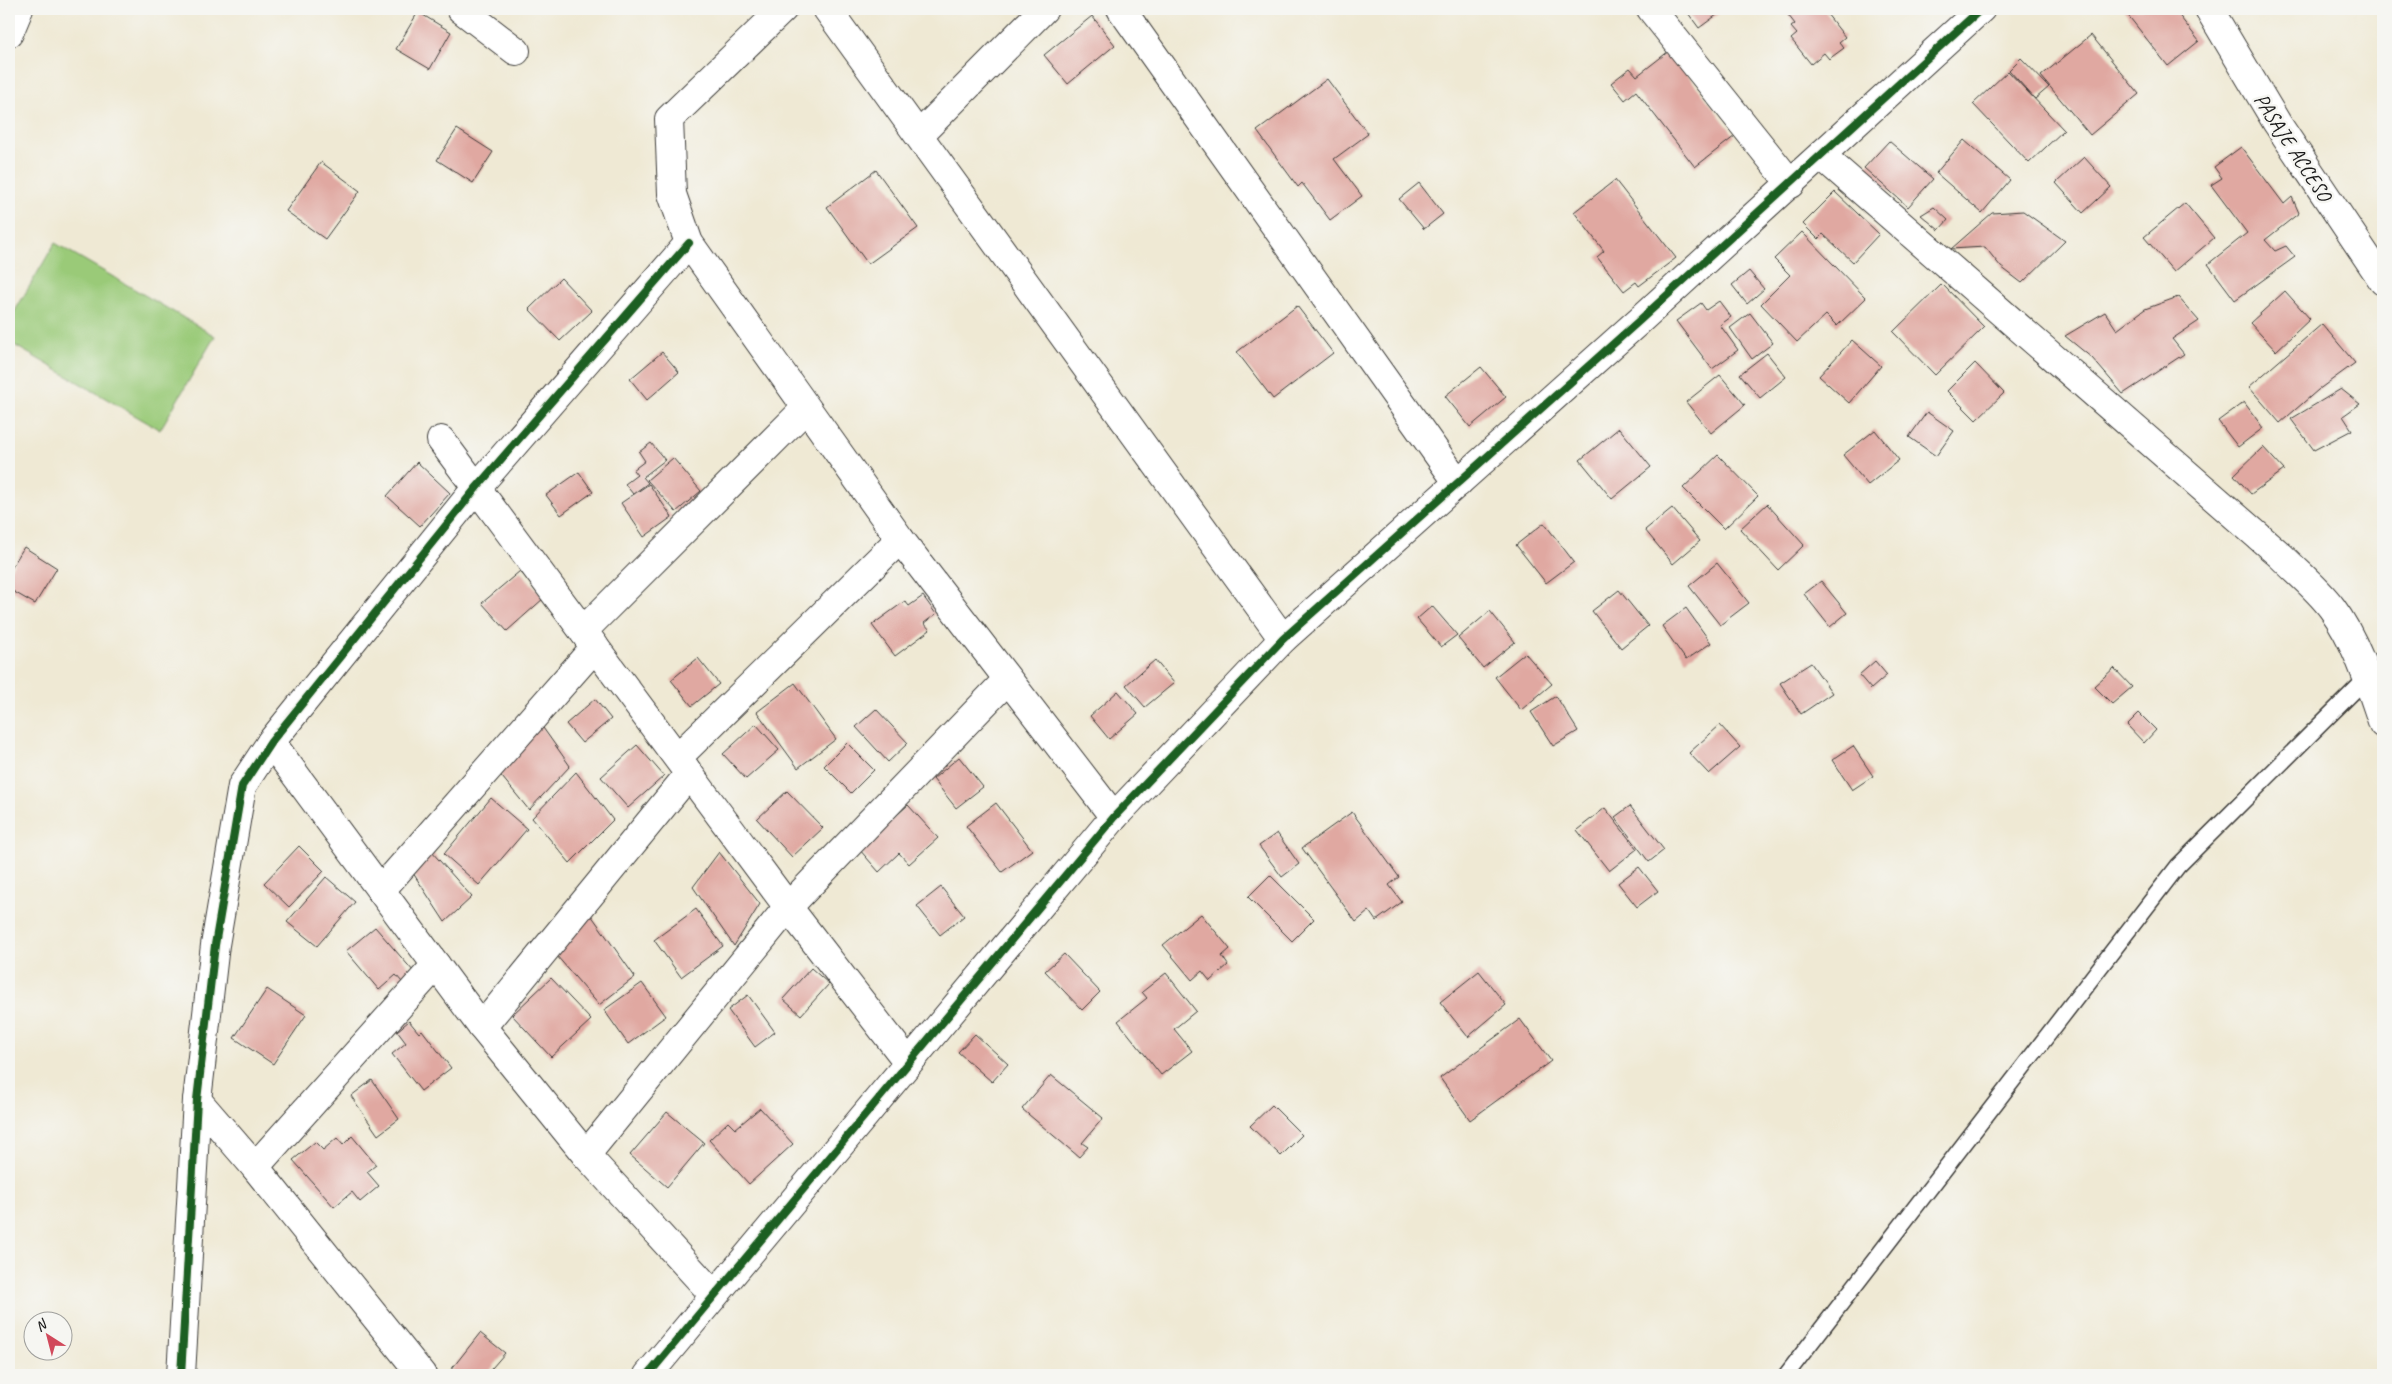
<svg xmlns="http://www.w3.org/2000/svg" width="2392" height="1384" viewBox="0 0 2392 1384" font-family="Caveat,sans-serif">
  <rect width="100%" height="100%" fill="#f6f6f2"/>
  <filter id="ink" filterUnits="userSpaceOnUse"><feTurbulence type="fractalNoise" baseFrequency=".02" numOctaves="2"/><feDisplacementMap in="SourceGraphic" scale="10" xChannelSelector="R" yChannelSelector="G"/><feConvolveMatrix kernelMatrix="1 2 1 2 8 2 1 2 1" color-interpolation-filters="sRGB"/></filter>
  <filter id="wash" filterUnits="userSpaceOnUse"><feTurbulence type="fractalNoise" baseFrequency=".0096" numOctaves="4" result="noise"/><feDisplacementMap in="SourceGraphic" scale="20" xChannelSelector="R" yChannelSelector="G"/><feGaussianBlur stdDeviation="1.12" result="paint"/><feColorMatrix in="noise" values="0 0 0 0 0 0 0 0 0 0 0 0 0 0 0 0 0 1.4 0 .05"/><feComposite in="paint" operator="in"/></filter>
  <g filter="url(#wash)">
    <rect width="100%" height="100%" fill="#efe9d4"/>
    <polygon fill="#9aca78" stroke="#5b734a" points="55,243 215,336 160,430 9,342 9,321"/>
    <g id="blocks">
      <g fill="#e0a8a1">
        <polygon points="1685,9 1725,9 1699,28"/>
        <polygon points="1787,9 1823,9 1845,37 1839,42 1844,48 1829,59 1824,53 1811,64 1791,39 1797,34 1791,27 1795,24 1785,11"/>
        <polygon points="2123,9 2174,9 2199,41 2168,66"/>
        <polygon points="418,12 451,32 430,69 396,49"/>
        <polygon points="1092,16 1115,45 1068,84 1044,55"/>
        <polygon points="2091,35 2139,94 2090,135 2041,76"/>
        <polygon points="1669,51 1735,136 1695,167 1636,91 1625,100 1611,83 1630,68 1637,76"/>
        <polygon points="2021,58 2049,87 2035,99 2009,70"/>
        <polygon points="2008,71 2064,130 2029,163 1973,104"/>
        <polygon points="1327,79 1368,134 1334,159 1362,196 1330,220 1302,183 1298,187 1257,131"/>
        <polygon points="457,129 493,152 473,183 437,160"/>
        <polygon points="1964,140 2010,180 1982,213 1936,173"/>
        <polygon points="1889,141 1933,179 1908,207 1864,168"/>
        <polygon points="2241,147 2284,204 2292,197 2299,213 2265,240 2275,251 2286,246 2295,257 2235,300 2208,264 2247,233 2211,185 2222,178 2214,167"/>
        <polygon points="2084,157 2111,187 2083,213 2056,183"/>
        <polygon points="321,162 360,191 325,239 286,211"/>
        <polygon points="876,170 918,228 868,264 827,207"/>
        <polygon points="1615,180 1676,258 1639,286 1636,282 1624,291 1597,257 1604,251 1574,212"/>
        <polygon points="1419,183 1443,214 1424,229 1399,199"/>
        <polygon points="1835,192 1879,234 1853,262 1823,234 1818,239 1803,224"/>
        <polygon points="2185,203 2214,238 2174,272 2144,237"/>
        <polygon points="1934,207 1948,220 1939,230 1921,215"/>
        <polygon points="2023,211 2065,241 2022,283 2001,267 1985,247 1951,249 1992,213"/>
        <polygon points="1802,232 1866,298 1837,326 1826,315 1797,342 1761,304 1790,275 1774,259"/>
        <polygon points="1749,271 1764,289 1747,304 1732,285"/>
        <polygon points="561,278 592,311 560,341 529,309"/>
        <polygon points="1942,284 1984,327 1935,375 1893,332"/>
        <polygon points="2285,291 2310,319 2276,351 2250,323"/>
        <polygon points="2178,297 2199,321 2172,339 2184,354 2123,394 2092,358 2065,336 2105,312 2117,330 2145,309"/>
        <polygon points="1719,301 1731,317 1720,325 1738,350 1712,369 1676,321 1701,303 1706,310"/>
        <polygon points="1297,306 1333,353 1273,399 1237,352"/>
        <polygon points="1750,313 1773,343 1752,359 1730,328"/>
        <polygon points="2322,324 2355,363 2318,390 2280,423 2249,387"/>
        <polygon points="1852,340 1881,366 1849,403 1819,376"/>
        <polygon points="662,352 679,372 647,400 630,379"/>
        <polygon points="1767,353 1786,377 1760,398 1740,374"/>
        <polygon points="1975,363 2004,393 1976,420 1947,391"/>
        <polygon points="1481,367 1506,397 1470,427 1445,396"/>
        <polygon points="1720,375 1745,405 1711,433 1686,402"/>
        <polygon points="2341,389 2360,404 2343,416 2352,430 2314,450 2291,419"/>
        <polygon points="2244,402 2263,428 2238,447 2218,421"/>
        <polygon points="1927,412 1954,431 1936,456 1909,437"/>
        <polygon points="1619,428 1651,467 1612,499 1580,460"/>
        <polygon points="1875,430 1899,460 1868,485 1843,455"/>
        <polygon points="651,443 665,460 643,477 648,483 633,494 625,484 637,475 633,470 645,461 639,452"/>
        <polygon points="2263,447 2284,470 2251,494 2234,475"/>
        <polygon points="1718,455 1758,496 1724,529 1683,488"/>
        <polygon points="673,458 701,491 676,512 647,480"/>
        <polygon points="417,462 450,493 420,526 387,496"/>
        <polygon points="579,472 593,492 561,515 546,495"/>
        <polygon points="649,484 672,517 644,537 621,503"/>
        <polygon points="1767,504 1804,545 1778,570 1740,529"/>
        <polygon points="1672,508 1700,541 1673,564 1645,530"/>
        <polygon points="1544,523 1574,562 1546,583 1516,545"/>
        <polygon points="24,547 57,568 35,604 9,589 9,572"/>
        <polygon points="1717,563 1749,603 1720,625 1689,586"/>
        <polygon points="520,571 544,598 507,631 482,603"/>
        <polygon points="1821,581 1847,613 1830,627 1804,594"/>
        <polygon points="1619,590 1648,626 1621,648 1592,611"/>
        <polygon points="923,596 936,614 924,623 930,630 895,656 872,625 905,601 909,606"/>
        <polygon points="1432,606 1457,635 1441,647 1417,619"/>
        <polygon points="1686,608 1711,643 1686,660 1662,626"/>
        <polygon points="1490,611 1515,642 1483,668 1458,638"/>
        <polygon points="1525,653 1552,684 1521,710 1495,677"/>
        <polygon points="698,658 719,684 692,706 671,680"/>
        <polygon points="1155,660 1174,683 1145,707 1126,685"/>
        <polygon points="1875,661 1887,675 1871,689 1859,675"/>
        <polygon points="1811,663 1832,693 1801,714 1780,683"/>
        <polygon points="2114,668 2132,687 2112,704 2094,686"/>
        <polygon points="795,683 836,739 798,768 757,712"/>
        <polygon points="1118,691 1138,714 1109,739 1090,716"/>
        <polygon points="1556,696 1578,731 1553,746 1531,712"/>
        <polygon points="595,699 611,719 582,743 566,724"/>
        <polygon points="876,709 908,743 888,762 856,727"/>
        <polygon points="2139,713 2156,730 2144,743 2127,725"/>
        <polygon points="536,718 570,766 529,810 498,772"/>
        <polygon points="756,724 779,750 746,779 723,754"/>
        <polygon points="1720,725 1740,747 1709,774 1689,753"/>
        <polygon points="847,743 874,770 851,793 824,766"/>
        <polygon points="637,745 664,776 628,808 601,777"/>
        <polygon points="1853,746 1873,776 1852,790 1832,760"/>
        <polygon points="959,757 983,787 956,808 933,779"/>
        <polygon points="576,772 613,820 570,863 532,818"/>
        <polygon points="787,791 823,828 792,857 757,819"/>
        <polygon points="491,798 527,829 479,885 444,854"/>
        <polygon points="996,803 1032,850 1002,872 966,826"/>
        <polygon points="908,805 938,838 909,864 899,853 879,872 859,849"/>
        <polygon points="1630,806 1664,850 1649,862 1615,817"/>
        <polygon points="1605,808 1637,849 1609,871 1577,830"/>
        <polygon points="1352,812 1399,877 1389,885 1402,902 1376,921 1369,911 1356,922 1302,848"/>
        <polygon points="1277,833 1299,864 1282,877 1259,846"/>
        <polygon points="299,846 324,871 289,907 264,883"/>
        <polygon points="431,851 472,897 445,922 411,870"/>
        <polygon points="719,852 760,904 734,946 693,887"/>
        <polygon points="1639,867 1658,891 1637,907 1618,883"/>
        <polygon points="1270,875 1314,919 1292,941 1248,897"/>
        <polygon points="326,877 355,902 317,946 287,922"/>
        <polygon points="941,887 964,916 940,935 917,906"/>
        <polygon points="696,909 723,946 681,977 654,940"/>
        <polygon points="589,912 635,977 599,1005 556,955"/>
        <polygon points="1201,914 1230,949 1222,956 1228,965 1210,981 1202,971 1192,980 1163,945"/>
        <polygon points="375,927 414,972 402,982 396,975 379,990 346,951"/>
        <polygon points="1064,954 1100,992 1082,1010 1045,971"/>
        <polygon points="811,968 829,984 801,1015 783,999"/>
        <polygon points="1479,971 1506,1005 1468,1037 1440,1002"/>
        <polygon points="1166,973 1196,1011 1174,1029 1192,1051 1161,1075 1118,1021 1147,998 1142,992"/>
        <polygon points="551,978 591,1020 551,1057 512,1015"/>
        <polygon points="642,983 666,1016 628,1044 604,1010"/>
        <polygon points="267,989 306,1015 273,1064 234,1038"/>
        <polygon points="748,995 775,1032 755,1047 728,1010"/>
        <polygon points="1520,1019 1551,1061 1470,1120 1440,1078"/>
        <polygon points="409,1021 419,1033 422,1030 451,1068 421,1091 392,1054 406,1043 397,1031"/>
        <polygon points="975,1034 1008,1064 992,1082 958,1052"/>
        <polygon points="1051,1075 1103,1118 1082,1143 1088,1147 1079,1157 1022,1109"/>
        <polygon points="372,1080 399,1119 378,1135 351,1096"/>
        <polygon points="1272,1105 1302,1135 1281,1156 1250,1126"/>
        <polygon points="760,1108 793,1144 749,1184 709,1140 728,1122 735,1129"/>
        <polygon points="667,1112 704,1143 667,1187 630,1155"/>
        <polygon points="352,1136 376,1165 367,1172 379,1186 360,1202 352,1192 334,1207 293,1160 315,1142 323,1150 337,1138 343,1145"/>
        <polygon points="480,1333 505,1353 486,1375 455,1375 450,1371"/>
      </g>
    </g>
  </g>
  <g filter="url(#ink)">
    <use href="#blocks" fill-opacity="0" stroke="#3c3b38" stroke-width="1"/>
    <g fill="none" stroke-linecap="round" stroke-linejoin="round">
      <defs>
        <polyline id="service" points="1786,1375 2178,866 2367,678"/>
        <g id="minor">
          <polyline points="461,9 516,51"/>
          <polyline points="783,9 669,119 672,194 689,243 900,539 1114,817"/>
          <polyline points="827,9 1283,639"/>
          <polyline points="1121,9 1458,483"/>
          <polyline points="1651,9 1791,184"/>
          <polyline points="2209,9 2277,123 2383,281"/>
          <polyline points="9,33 19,9"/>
          <polyline points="919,135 1044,9"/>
          <path d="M 1822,156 L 2281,556 C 2298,573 2318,589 2332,608 C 2357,642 2370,686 2383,724"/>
          <polyline points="441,440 788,907 908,1062"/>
          <polyline points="271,742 482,1027 586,1155 714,1295"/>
          <polyline points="381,890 595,647 583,631 805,409"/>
          <polyline points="482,1027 689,774 678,757 900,539"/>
          <polyline points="197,1100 255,1167 422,1375"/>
          <polyline points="586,1155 788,907 1007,680"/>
          <polyline points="255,1167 436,965"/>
          <polyline points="181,1375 197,1100 215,945 242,786 271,742 477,487 689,243"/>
          <polyline points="648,1375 1114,817 1283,639 1640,320 1981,9"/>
        </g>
      </defs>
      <use href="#service" stroke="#3c3b38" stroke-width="18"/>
      <use href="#minor" stroke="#3c3b38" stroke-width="30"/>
      <use href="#service" stroke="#fff" stroke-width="15"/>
      <use href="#minor" stroke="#fff" stroke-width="28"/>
      <defs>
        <g id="cycleway">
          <polyline points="181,1375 197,1100 215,945 242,786 271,742 477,487 689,243"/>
          <polyline points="648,1375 1114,817 1283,639 1640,320 1981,9"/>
        </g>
      </defs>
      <use href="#cycleway" stroke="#f6f6f2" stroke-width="11"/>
      <use href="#cycleway" stroke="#1b5e20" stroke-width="8"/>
    </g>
  </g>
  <g text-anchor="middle" stroke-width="5" stroke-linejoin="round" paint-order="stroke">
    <g font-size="21" fill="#1c1c1c" stroke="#f6f6f2">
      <text transform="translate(2293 147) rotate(57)" y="7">PASAJE ACCESO</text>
    </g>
  </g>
  <rect width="2392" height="1384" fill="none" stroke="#f6f6f2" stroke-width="30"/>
  <g transform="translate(48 1336) rotate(324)"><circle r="24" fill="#f6f6f2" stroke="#9f9f9c"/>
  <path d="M0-4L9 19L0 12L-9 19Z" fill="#d1495b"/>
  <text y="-8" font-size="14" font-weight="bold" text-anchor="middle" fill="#1c1c1c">N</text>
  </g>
</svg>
